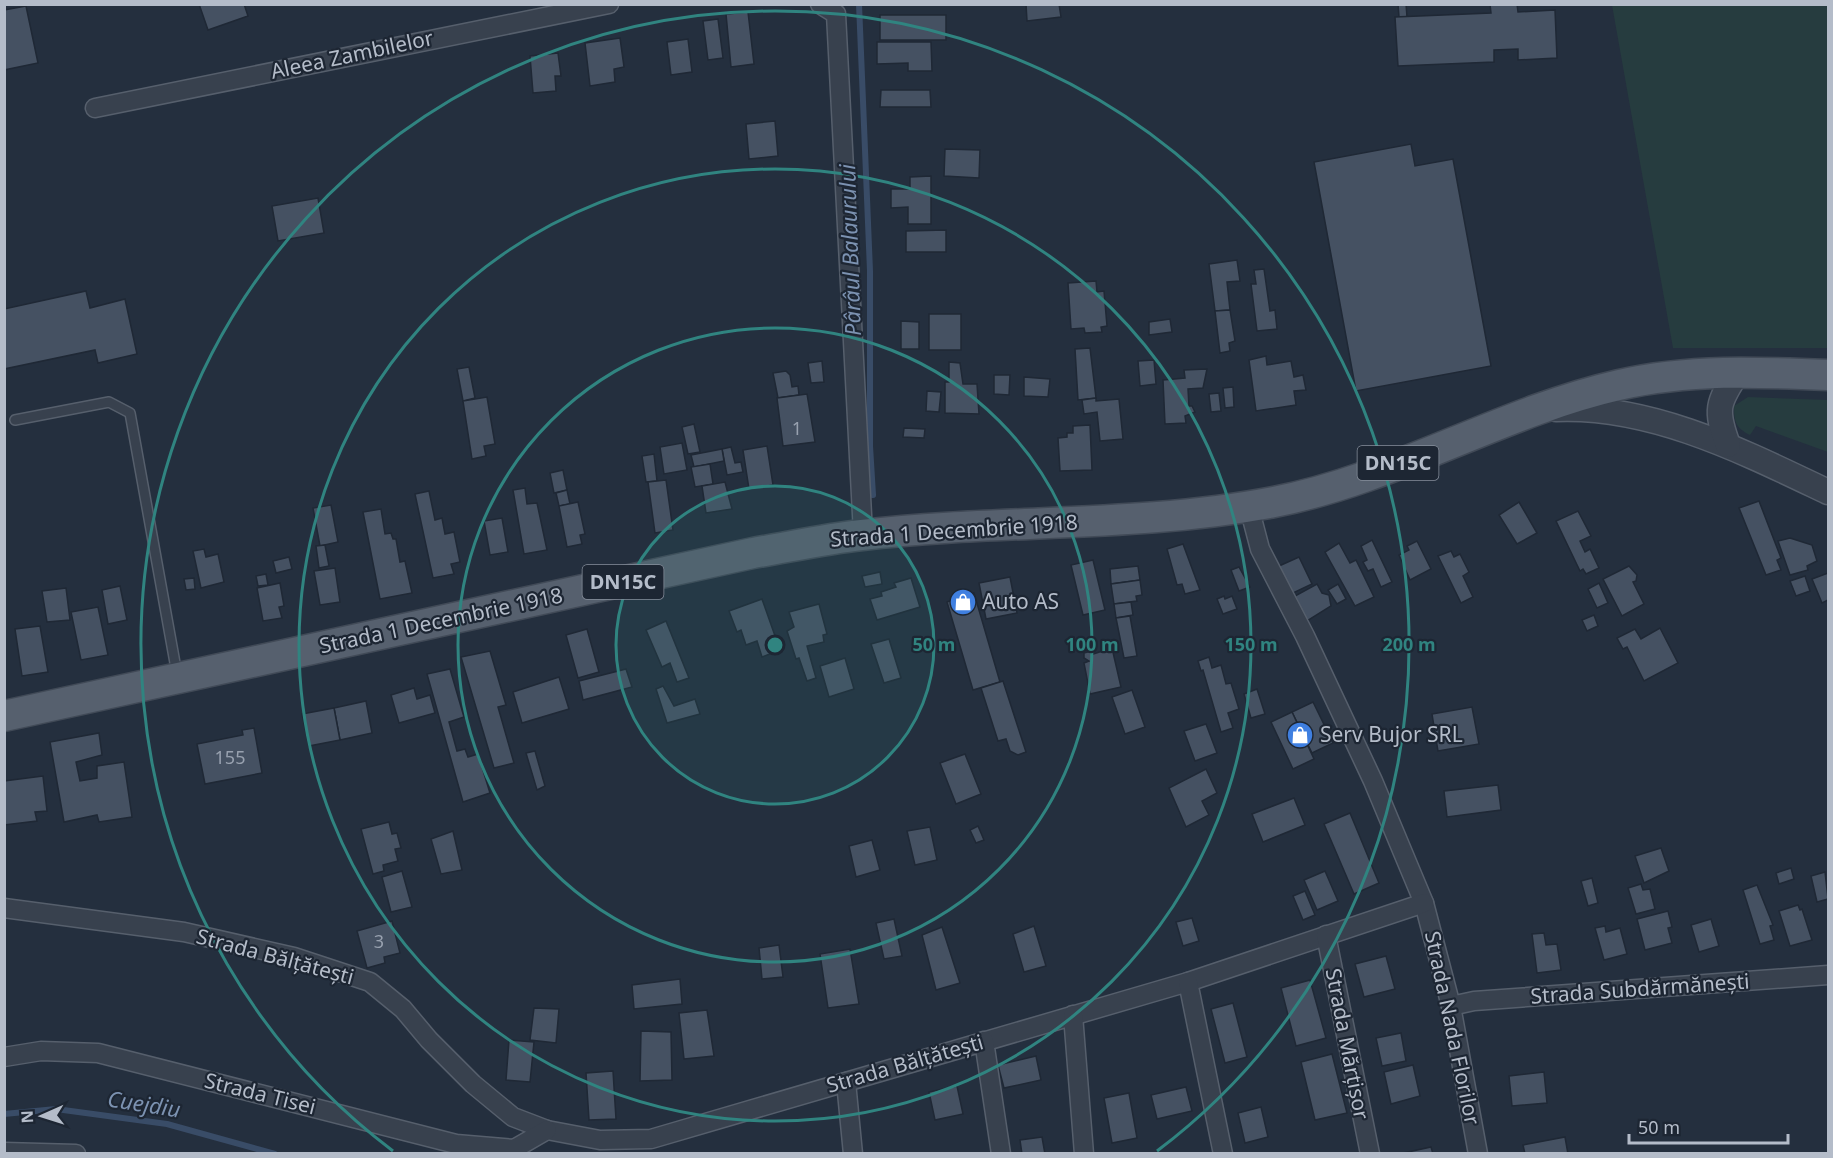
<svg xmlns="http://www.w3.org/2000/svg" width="1833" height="1158" viewBox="0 0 1833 1158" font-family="'Noto Sans',sans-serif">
  <rect width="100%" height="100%" fill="#242f3e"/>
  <g fill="#263c3f">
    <polygon points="1612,5 1828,5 1828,348 1673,348"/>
    <path d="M 1748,397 L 1828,400 L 1828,452 L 1756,426 L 1750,435 C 1736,428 1734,422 1734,406 Z"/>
  </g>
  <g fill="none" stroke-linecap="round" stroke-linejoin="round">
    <g stroke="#394c67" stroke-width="6">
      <polyline points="859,4 870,271 870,446 873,495"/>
      <polyline points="4,1114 56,1109 167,1124 275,1154"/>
    </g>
  </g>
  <g fill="#455162" stroke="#1f2835" stroke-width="1.5">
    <polygon points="199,4 244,4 248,16 208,30"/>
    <polygon points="1026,4 1059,4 1061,17 1027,21"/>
    <polygon points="1398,4 1406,4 1407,17 1399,17"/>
    <polygon points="1490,4 1517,4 1518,12 1555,10 1557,58 1518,60 1518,49 1494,50 1494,62 1398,66 1395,17 1491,13"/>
    <polygon points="26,6 38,63 4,70 4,10"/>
    <polygon points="748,12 754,64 731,67 726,14"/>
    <rect x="880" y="15" width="66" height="25"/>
    <polygon points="718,19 723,58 708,60 703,21"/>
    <polygon points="620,38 624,67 614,69 615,82 590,86 585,43"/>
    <polygon points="688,39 692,72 671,75 667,42"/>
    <polygon points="877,42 931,42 932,71 908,71 908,63 877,64"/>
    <polygon points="558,53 561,76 555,76 556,91 533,93 530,56"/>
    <polygon points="881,90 930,90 931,107 880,107"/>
    <polygon points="775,121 778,156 749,159 746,124"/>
    <polygon points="1411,144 1415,166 1453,159 1491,366 1356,391 1314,162"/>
    <polygon points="945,149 980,150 979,178 944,176"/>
    <polygon points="931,176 931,224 908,224 908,207 891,208 891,189 910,189 910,177"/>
    <polygon points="318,198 324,233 278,241 272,206"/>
    <polygon points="946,230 946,252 906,252 906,231"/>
    <polygon points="1237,260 1240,281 1227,282 1230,310 1215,311 1209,264"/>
    <polygon points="1264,269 1270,311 1275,310 1277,329 1257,331 1251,284 1256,284 1254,270"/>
    <polygon points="1096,281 1097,292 1104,291 1107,326 1101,327 1102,332 1085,333 1084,328 1071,329 1068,283"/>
    <polygon points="86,291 90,308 125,299 137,354 98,363 95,350 4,369 4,309"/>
    <polygon points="1230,310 1235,341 1229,343 1230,351 1220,353 1215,311"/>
    <rect x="929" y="314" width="32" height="36"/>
    <polygon points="1170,319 1172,332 1149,335 1149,322"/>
    <polygon points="901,321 919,322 919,349 901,349"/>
    <polygon points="1090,348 1096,398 1078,400 1075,349"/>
    <polygon points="1266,356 1267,365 1291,361 1294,377 1303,375 1306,390 1294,391 1296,405 1256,411 1249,360"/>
    <polygon points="1154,360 1156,384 1140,386 1138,361"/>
    <polygon points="822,361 824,382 811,383 808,363"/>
    <polygon points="949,362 960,363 963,384 977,384 979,414 945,413 945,382 949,382"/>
    <polygon points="469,367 475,398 463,401 457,369"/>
    <polygon points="1207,369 1203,388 1188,389 1189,406 1192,406 1195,412 1185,416 1186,423 1165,424 1163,380 1185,378 1184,370"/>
    <polygon points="786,371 790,375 792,387 798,386 799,395 778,398 773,373"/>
    <polygon points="994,375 1010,375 1009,395 994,394"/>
    <polygon points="1024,377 1050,379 1048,397 1024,396"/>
    <polygon points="1233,387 1234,407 1225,408 1223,388"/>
    <polygon points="927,391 941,392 939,412 926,411"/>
    <polygon points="1219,393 1221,411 1211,412 1209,394"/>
    <polygon points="807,394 815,442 783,446 777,398"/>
    <polygon points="487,397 495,444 484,446 486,456 472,459 463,401"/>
    <polygon points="1096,398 1096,401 1119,399 1123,439 1100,441 1097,412 1084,414 1082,400"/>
    <polygon points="694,424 700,452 688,454 682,427"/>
    <polygon points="1090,425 1092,470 1060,471 1058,438 1067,437 1067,433 1073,433 1073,426"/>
    <polygon points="904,428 925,429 924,438 903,437"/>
    <polygon points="682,443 687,470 664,474 660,447"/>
    <polygon points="767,446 773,485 749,489 743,450"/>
    <polygon points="731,447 735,463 741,462 743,472 727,475 722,449"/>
    <polygon points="722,449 724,461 694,467 691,455"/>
    <polygon points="654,454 657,481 646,482 642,456"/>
    <polygon points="710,464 713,484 695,487 691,467"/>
    <polygon points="563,470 567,490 554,493 550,473"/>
    <polygon points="666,480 673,530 655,533 648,482"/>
    <polygon points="725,482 732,509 706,513 702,486"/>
    <polygon points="525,488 527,504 537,503 547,550 524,554 513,490"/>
    <polygon points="567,490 570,504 559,506 556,493"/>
    <polygon points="429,491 435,520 442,518 445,534 454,532 460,562 451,564 454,574 433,578 415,494"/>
    <polygon points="1759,501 1781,558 1777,560 1781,570 1766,575 1739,508"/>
    <polygon points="578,502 585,534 580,535 582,544 567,547 559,506"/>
    <polygon points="1519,502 1537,533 1517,544 1499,515"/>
    <polygon points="331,505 338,542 320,546 313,508"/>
    <polygon points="381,509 385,534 391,533 393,539 396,539 400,562 405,561 412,593 380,599 363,512"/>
    <polygon points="1578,511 1591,536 1580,541 1585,552 1590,549 1599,568 1586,574 1583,569 1580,571 1556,521"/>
    <polygon points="502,518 508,552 490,555 484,521"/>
    <polygon points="1790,538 1812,545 1817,561 1807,566 1808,570 1790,575 1778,541"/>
    <polygon points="1372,540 1392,582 1381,587 1373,569 1368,571 1363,562 1367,560 1361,546"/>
    <polygon points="1417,541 1431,569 1410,580 1399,555 1409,550 1407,546"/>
    <polygon points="1339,543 1350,563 1356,560 1374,597 1355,606 1325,552"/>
    <polygon points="1183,544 1200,590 1185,594 1182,584 1177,585 1167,549"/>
    <polygon points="325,545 329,566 319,568 316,546"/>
    <polygon points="204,549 206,557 218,554 224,582 201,588 193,551"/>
    <polygon points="1451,551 1454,557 1460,554 1469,572 1463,576 1473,597 1461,603 1438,556"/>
    <polygon points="289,557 292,569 276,573 273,561"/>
    <polygon points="1299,557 1312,584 1291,594 1279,566"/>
    <polygon points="1093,560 1105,610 1083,615 1071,565"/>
    <polygon points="1138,566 1140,580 1111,584 1110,569"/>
    <polygon points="1629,566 1637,575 1636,581 1633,582 1644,604 1622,616 1603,579"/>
    <polygon points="1239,567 1250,587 1239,591 1231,570"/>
    <polygon points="335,568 340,602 320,605 314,571"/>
    <polygon points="880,572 882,584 865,587 862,576"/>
    <polygon points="1828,573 1828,600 1822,603 1812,579"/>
    <polygon points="266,574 268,585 258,586 256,576"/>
    <polygon points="1805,576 1810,591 1796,596 1790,581"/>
    <polygon points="1010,577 1017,613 986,619 979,583"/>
    <polygon points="194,578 195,589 186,590 184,579"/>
    <polygon points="911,578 920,607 877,620 870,599 882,596 881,592 896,587 894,583"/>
    <polygon points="1140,580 1142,595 1136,596 1137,601 1114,604 1111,584"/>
    <polygon points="280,583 284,606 279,607 282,618 263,621 257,588"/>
    <polygon points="1599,583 1608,603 1597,608 1588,589"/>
    <polygon points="1317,584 1322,593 1329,595 1331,606 1307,621 1295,596"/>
    <polygon points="1338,584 1346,599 1337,604 1328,590"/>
    <polygon points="120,586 127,620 108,624 102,590"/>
    <polygon points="66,588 70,620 47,622 42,591"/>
    <polygon points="974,593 1000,682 973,690 947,602"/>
    <polygon points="1224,596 1225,599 1232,596 1237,609 1223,614 1217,599"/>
    <polygon points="762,599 780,650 762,657 757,641 746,645 741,630 737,632 729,611"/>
    <polygon points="1131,602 1133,615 1116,618 1114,604"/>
    <polygon points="819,604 827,634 823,635 824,642 807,646 816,678 807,681 799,658 796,659 787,631 794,627 789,612"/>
    <polygon points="98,607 108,655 81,660 71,612"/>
    <polygon points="1594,615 1598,626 1587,631 1582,620"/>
    <polygon points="1130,616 1137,656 1124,658 1116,618"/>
    <polygon points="666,621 689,678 677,682 670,663 662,667 646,630"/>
    <polygon points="40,626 48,672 22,676 15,629"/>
    <polygon points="1660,628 1678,663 1644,681 1627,647 1623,649 1617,638 1635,629 1641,639"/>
    <polygon points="587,629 599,672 578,678 566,635"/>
    <polygon points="889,639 901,678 884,683 871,644"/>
    <polygon points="1112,648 1121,687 1090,694 1084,663 1089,661 1084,658 1084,653 1091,651 1093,654"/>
    <polygon points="490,651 506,705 498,707 514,763 494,768 461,657"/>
    <polygon points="1209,657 1212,668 1221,665 1226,684 1231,683 1239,709 1228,713 1233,728 1221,732 1203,670 1201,671 1198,661"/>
    <polygon points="845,658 854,689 829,697 820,666"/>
    <polygon points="450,669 464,717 449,722 457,751 465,749 468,757 478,754 490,793 463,802 427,674"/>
    <polygon points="626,669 632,687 583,700 579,681"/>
    <polygon points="559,677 569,709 522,723 513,692"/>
    <polygon points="1003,681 1026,752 1018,755 1010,751 1006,739 998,741 981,688"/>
    <polygon points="663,686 674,706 695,699 700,714 667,723 656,689"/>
    <polygon points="414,688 417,699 430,695 435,713 399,723 391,695"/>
    <polygon points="1257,689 1265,714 1251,718 1244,694"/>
    <polygon points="1132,690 1145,727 1125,734 1112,697"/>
    <polygon points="366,701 372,733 340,740 334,708"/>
    <polygon points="1313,702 1333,743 1312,753 1292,712"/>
    <polygon points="1472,707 1479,744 1438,751 1432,714"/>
    <polygon points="334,708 340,740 309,746 302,714"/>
    <polygon points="1292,712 1314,759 1293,769 1271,722"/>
    <polygon points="1206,724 1217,753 1195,761 1184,731"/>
    <polygon points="254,728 262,773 205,784 197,744 243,735 242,730"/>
    <polygon points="99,733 102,755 76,762 80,781 97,778 97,766 124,762 132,817 99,822 97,815 64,822 50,742"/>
    <polygon points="535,751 545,786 537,790 526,753"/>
    <polygon points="965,754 981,794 956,804 940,763"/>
    <polygon points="1206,769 1217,793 1202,801 1209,815 1186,827 1169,788"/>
    <polygon points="43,776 47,811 35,812 37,821 4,825 4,781"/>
    <polygon points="1498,785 1501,810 1447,817 1444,791"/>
    <polygon points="1294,798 1305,825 1263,842 1252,814"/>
    <polygon points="1350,813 1379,883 1354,894 1324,824"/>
    <polygon points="389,822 392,834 397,833 401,848 395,849 398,861 383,865 384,871 373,874 361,829"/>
    <polygon points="978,826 984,840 976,843 970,830"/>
    <polygon points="930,827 937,860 915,865 907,831"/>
    <polygon points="453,831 462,870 441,874 431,839"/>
    <polygon points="872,840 880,870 856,877 849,846"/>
    <polygon points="1661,848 1669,871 1644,883 1635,856"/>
    <polygon points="1791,868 1794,879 1779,884 1776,873"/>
    <polygon points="402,871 412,907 391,912 382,877"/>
    <polygon points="1325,871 1338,901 1317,910 1304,880"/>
    <polygon points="1825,872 1828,899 1817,902 1811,876"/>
    <polygon points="1592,878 1598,903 1588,906 1581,881"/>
    <polygon points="1641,884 1643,890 1650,889 1655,909 1636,914 1628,888"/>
    <polygon points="1757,885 1773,925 1770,926 1774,940 1760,944 1743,890"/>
    <polygon points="1305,891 1315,915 1303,920 1293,896"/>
    <polygon points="1798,905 1800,910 1802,909 1812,940 1790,946 1779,911"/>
    <polygon points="1668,911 1672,927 1668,928 1672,943 1645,950 1637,919"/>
    <polygon points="1192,918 1199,941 1183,946 1176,922"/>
    <polygon points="894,919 902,956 884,959 876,923"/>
    <polygon points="1711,919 1719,946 1699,952 1691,925"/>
    <polygon points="392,921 400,953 384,957 385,963 367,968 357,931"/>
    <polygon points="1034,926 1046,966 1024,972 1013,934"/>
    <polygon points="1605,926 1606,932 1620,928 1627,954 1604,960 1595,928"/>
    <polygon points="942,927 960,983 936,990 922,935"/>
    <polygon points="1544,933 1546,945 1557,944 1561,970 1537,973 1532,934"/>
    <polygon points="779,945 783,977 762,979 759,948"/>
    <polygon points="850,949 859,1004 828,1008 820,954"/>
    <polygon points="1386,956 1395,989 1364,997 1355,964"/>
    <polygon points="680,979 682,1004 634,1009 632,985"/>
    <polygon points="1310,980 1326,1038 1296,1046 1281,988"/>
    <polygon points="1233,1003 1247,1057 1225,1063 1211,1009"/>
    <polygon points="534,1008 559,1009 556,1043 530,1040"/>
    <polygon points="707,1010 714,1056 684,1059 679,1013"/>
    <polygon points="641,1031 671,1032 672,1080 640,1081"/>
    <polygon points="1401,1033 1406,1061 1382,1066 1376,1038"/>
    <polygon points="509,1040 534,1042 530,1082 506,1080"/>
    <polygon points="1332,1054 1347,1113 1315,1120 1301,1062"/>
    <polygon points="1036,1056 1041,1080 1004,1088 998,1065"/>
    <polygon points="1413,1065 1420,1096 1391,1104 1384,1072"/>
    <polygon points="613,1071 616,1119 589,1120 586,1073"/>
    <polygon points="1544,1072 1547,1103 1512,1106 1509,1076"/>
    <polygon points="957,1086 963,1114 935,1120 929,1092"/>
    <polygon points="1186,1087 1192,1111 1157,1119 1151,1095"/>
    <polygon points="1129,1093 1137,1138 1112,1143 1104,1098"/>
    <polygon points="1261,1107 1268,1137 1245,1143 1238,1113"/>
    <polygon points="1042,1137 1045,1154 1022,1154 1020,1140"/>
    <polygon points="1565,1137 1568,1154 1525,1154 1523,1145"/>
    <polygon points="1431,1147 1433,1154 1399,1154"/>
  </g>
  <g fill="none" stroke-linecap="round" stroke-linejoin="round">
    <defs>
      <polyline id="service" points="15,420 109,402 130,413 177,674"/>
      <g id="minor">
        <polyline points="820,4 836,14 863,534"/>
        <polyline points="95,108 609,4"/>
        <polyline points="1249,507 1260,549 1305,636 1373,781 1424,903 1451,1006 1478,1154"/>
        <polyline points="4,908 184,932 294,957 370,982 403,1009 429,1040 473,1084 513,1117 547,1130 600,1140 651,1139 1188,982 1424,903"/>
        <polyline points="1326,935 1370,1154"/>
        <polyline points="1188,982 1223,1154"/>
        <polyline points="1451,1006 1474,1001 1828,975"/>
        <polyline points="1073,1015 1084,1154"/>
        <polyline points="984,1041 1001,1154"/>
        <polyline points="4,1057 41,1051 98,1053 456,1144 514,1149 547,1130"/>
        <polyline points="846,1082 853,1154"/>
        <polyline points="4,1152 76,1154"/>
      </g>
      <g id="tertiary">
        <path d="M 1556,409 C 1652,405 1744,452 1828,492"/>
        <path d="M 1728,445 C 1715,410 1717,403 1738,372"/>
      </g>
      <path id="primary" d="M 4,716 L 753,553 C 789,547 825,539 862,535 C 999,519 1138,528 1274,502 C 1394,479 1501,412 1619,385 C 1688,369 1759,372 1828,375"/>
    </defs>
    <use href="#service" stroke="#565f6c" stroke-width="12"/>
    <use href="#minor" stroke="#565f6c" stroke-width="21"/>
    <use href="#tertiary" stroke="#565f6c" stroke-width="27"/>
    <use href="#primary" stroke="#414a57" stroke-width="33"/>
    <use href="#service" stroke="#38414e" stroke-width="9"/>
    <use href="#minor" stroke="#38414e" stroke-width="18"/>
    <use href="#tertiary" stroke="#38414e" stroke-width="24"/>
    <use href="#primary" stroke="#56606e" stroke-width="30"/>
  </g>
  <circle cx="775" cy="645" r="159" fill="#308480" fill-opacity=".12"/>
  <g fill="none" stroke="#308480" stroke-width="3">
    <circle cx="775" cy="645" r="159"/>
    <circle cx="775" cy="645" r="317"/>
    <circle cx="775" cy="645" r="476"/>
    <path d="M393 1151A634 634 0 1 1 1157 1151"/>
  </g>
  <defs>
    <symbol id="shop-disc" viewBox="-11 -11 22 22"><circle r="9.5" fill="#3f7fe0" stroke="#1d2633"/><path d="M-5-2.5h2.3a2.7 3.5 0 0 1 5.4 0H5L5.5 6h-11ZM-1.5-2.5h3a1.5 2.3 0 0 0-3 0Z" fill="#fff"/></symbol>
  </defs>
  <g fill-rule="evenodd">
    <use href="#shop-disc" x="948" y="587" width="30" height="30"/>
    <use href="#shop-disc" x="1285" y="720" width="30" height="30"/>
  </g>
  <g text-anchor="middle" stroke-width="4.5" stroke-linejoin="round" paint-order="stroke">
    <g font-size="18" fill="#98a1af">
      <text x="797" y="435">1</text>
      <text x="230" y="764">155</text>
      <text x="379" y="948">3</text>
    </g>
    <g fill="#1d2633" stroke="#878f9c" stroke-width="1.5">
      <rect x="1357.5" y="446" width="81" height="34" rx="4.5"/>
      <rect x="582.5" y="565" width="81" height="34" rx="4.5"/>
    </g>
    <g font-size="20" font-weight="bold" fill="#b4bcc9">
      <text x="1398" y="470">DN15C</text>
      <text x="623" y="589">DN15C</text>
    </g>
    <g font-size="21" fill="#b4bcc9" stroke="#1d2633">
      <text transform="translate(352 55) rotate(-12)" y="7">Aleea Zambilelor</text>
      <text transform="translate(954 531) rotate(-4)" y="7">Strada 1 Decembrie 1918</text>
      <text transform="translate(441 621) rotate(-12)" y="7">Strada 1 Decembrie 1918</text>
      <text transform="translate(275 957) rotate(15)" y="7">Strada Bălțătești</text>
      <text transform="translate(1640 989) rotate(-4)" y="7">Strada Subdărmănești</text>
      <text transform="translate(1452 1028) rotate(78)" y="7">Strada Nada Florilor</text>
      <text transform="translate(1347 1044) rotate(79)" y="7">Strada Mărțișor</text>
      <text transform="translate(905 1064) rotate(-16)" y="7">Strada Bălțătești</text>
      <text transform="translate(260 1094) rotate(14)" y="7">Strada Tisei</text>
    </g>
    <g font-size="21" fill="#b4bcc9" stroke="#1d2633" text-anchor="start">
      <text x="982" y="609">Auto AS</text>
      <text x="1320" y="742">Serv Bujor SRL</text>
    </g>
    <g font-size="22" font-style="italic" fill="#7c92b1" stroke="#1d2633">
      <text transform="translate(850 250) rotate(-92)" y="8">Pârâul Balaurului</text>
      <text transform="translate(144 1104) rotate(9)" y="8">Cuejdiu</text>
    </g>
  </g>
  <circle cx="775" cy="645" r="9" fill="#308480" stroke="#1d2633" stroke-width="3"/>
  <g font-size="18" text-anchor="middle" font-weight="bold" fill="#308480" stroke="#1d2633" stroke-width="4.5" stroke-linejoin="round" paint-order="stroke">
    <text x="934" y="651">50 m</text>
    <text x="1092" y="651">100 m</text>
    <text x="1251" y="651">150 m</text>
    <text x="1409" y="651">200 m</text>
  </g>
  <rect width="1833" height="1158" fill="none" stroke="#b4bcc9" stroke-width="12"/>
  <g transform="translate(42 1116) rotate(267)" stroke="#1d2633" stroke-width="4.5" paint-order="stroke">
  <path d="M0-4.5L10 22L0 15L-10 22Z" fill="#b4bcc9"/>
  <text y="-9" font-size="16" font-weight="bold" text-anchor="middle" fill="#b4bcc9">N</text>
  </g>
  <path d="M1629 1134v9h159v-9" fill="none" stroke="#b4bcc9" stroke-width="3"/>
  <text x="1638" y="1134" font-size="18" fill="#b4bcc9" stroke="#1d2633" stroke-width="4.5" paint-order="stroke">50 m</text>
</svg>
